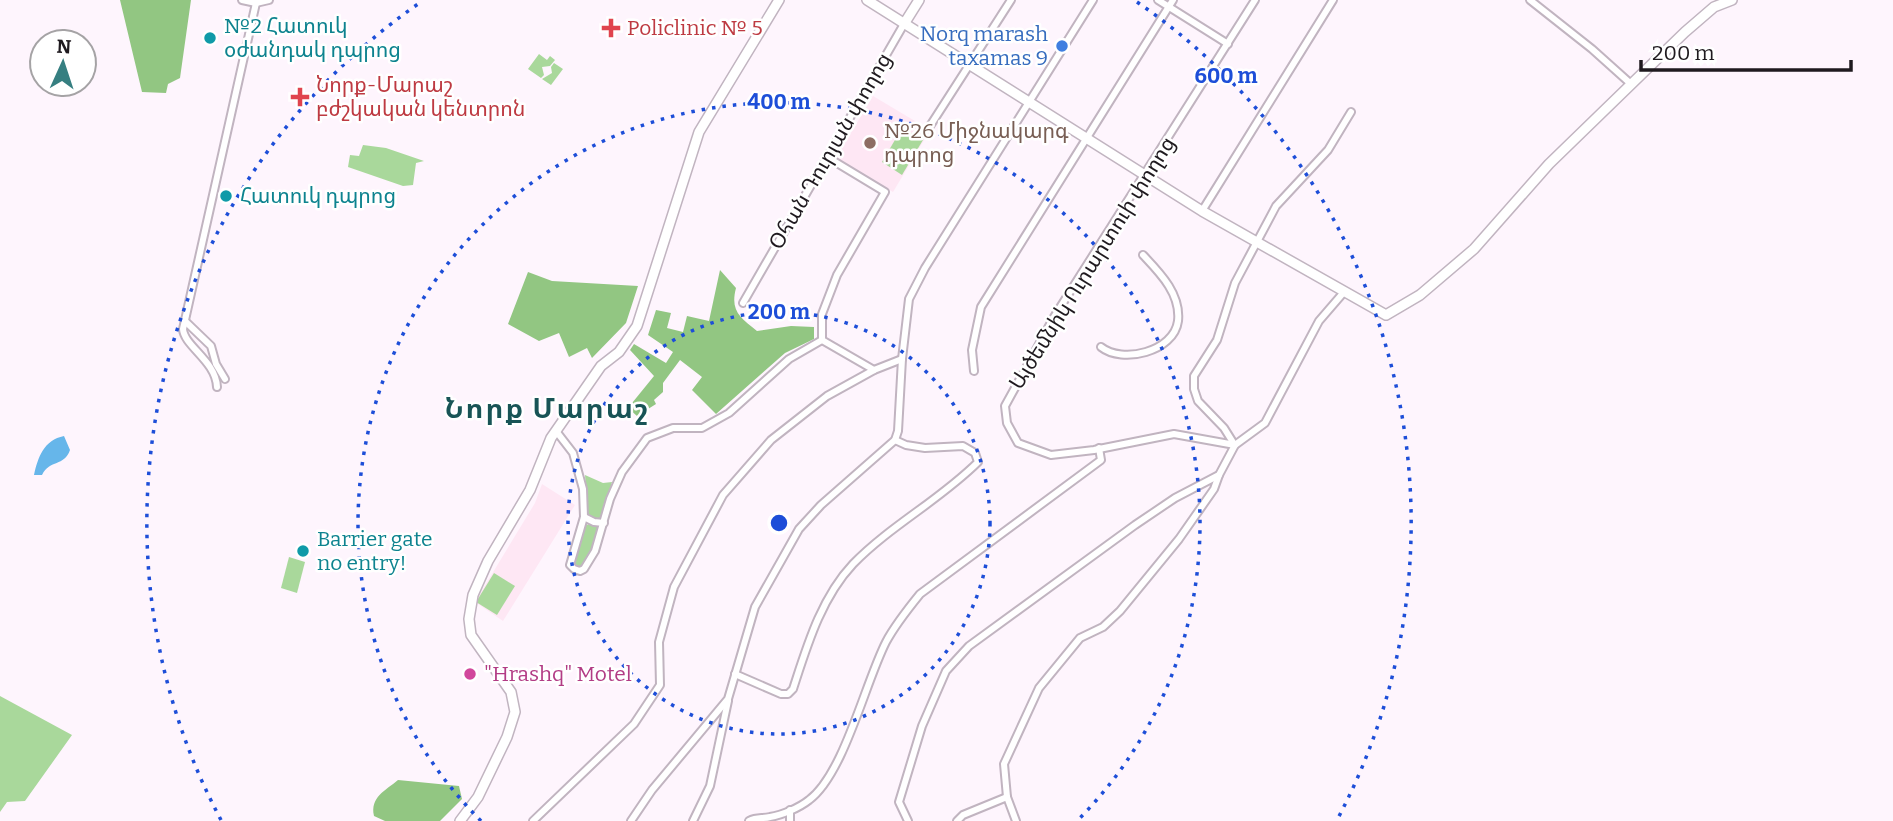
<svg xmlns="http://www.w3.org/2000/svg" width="1893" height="821" viewBox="0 0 1893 821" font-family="Bitter,'Noto Sans Armenian',serif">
  <rect width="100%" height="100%" fill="#fef5fd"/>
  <g fill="#fee7f4">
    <polygon points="873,96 930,130 893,192 836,158"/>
    <polygon points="542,484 575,505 503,621 475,602 535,503"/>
  </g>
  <g fill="#a9d89b">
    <polygon points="539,54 547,60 550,56 555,60 550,66 542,67 544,75 541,78 528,69"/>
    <polygon points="554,63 563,69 551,85 542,79 552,73 551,67"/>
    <polygon points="902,128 923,140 902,175 882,162"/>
    <polygon points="363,145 386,148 424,161 416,163 413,185 403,186 348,167 350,155 359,156"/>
    <polygon points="585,475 603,483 612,482 602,520 597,520 588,516"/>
    <polygon points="590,524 597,525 600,529 591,554 579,568 573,565 586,525"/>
    <polygon points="289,557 305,562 297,593 281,588"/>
    <polygon points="494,573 515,586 497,615 476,602"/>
    <polygon points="0,696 72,735 25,801 7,802 0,812"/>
  </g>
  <g fill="#92c682">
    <polygon points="120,0 191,0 180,78 168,84 166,93 142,92"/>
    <path d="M 720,270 L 736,288 C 730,311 740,317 757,331 L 791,326 L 814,327 L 814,339 L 785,353 L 716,414 L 692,390 L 702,377 L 680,360 L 663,383 L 663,392 L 654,400 L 656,404 L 637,416 L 628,408 L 654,376 L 630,350 L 634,344 L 666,363 L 673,352 L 648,335 L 656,310 L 671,313 L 667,328 L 683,332 L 687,316 L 709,321 Z"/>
    <polygon points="528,272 552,281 638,286 626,323 592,358 587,348 569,357 559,333 539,341 508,324"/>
    <path d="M 398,780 L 459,786 L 462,799 L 440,821 L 385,821 L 374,816 C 370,797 385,791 398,780 Z"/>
  </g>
  <path fill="#66b6ea" d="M 64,436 L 70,450 C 64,467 50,459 42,475 L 34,475 C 38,457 44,440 64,436 Z"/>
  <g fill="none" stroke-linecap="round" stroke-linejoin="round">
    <defs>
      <g id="street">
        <polyline points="242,0 256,3 269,0"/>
        <polyline points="1158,0 1228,44"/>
        <polyline points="1530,0 1592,49 1631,84"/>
        <polyline points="930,126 1011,0"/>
        <polyline points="1202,211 1333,0"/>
        <polyline points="743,303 904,24"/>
        <polyline points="185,321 211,346 216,364 225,379"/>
        <polyline points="822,340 822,314 837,275 885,192 827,157"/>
        <polyline points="822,340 874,370"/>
        <path d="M 1101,347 C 1122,364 1174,352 1178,321 C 1181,294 1160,273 1143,255"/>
        <polyline points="974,371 972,350 981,307 1173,0"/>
        <path d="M 217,387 C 216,361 184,346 183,329 L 256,3"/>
        <polyline points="556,431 573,453 583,489 584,517 570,565 574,569 580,571 584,569 595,551 610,499 622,472 647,438 673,428 702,428 729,413 789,359 822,340"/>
        <polyline points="1234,444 1224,428 1198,401 1194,389 1194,376 1217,340 1235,283 1276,206 1328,150 1351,112"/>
        <polyline points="1235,445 1174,434 1094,450 1051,455 1018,443 1007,423 1005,406 1054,317 1255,0"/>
        <polyline points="584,517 594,522 604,523"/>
        <path d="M 735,674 L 781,694 L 788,694 L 793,689 C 807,646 821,598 853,564 C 891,525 940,500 978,462 L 975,453 L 963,446 L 925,448 L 906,445 L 895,440"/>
        <polyline points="533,821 634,724 660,685 659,642 674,587 723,495 771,440 827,396 874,370 902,359"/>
        <polyline points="631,821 652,790 728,699 755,607 799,529 821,505 895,440 898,431 902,359 909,299 925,268 1093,0"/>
        <polyline points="693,821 710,786 728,701"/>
        <path d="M 749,821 C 757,817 762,819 770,817 C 782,815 799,808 809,800 C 844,774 865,683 886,642 C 895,625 907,610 920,594 L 1101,460 L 1099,448"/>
        <polyline points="790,821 790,810"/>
        <polyline points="908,821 899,802 922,726 946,671 969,646 1135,525 1175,498 1219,475 1235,445 1265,423 1319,321 1344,292"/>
        <polyline points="957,821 963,815 1007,797"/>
        <polyline points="1016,821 1007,797 1004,764 1039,688 1080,638 1103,627 1120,611 1179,539 1214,489 1219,475"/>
      </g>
      <g id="secondary">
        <polyline points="867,0 1202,211 1386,315 1420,295 1474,249 1549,164 1685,32 1714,7 1732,0"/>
        <polyline points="904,24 919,0"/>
        <polyline points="460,821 478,797 507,737 515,712 511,692 471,635 469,619 473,595 488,561 530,490 551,438 601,366 619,352 637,326 699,132 779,0"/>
      </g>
    </defs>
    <use href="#street" stroke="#c1b4c0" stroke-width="10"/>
    <use href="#secondary" stroke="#c1b4c0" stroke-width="12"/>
    <use href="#street" stroke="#fff" stroke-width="6"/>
    <use href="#secondary" stroke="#fff" stroke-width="9"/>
  </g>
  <g fill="none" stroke="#1d4ed8" stroke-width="3.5" stroke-dasharray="3.5 7">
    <circle cx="779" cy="523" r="211"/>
    <path d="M481 821A421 421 0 1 1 1077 821"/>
    <path d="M221 820A632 632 0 0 1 421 2M1137 2A632 632 0 0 1 1337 820"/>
  </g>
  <g fill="#e0444e" stroke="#fff" stroke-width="2.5">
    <path d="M607.5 17.5h7v7h7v7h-7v7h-7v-7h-7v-7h7z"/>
    <path d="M296.5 86.5h7v7h7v7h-7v7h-7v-7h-7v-7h7z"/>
  </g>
  <g fill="#0f9aa8" stroke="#fff" stroke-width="2.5">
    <circle cx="210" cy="38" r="7"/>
    <circle cx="226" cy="196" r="7"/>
    <circle cx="303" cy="551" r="7"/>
  </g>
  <circle fill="#3f7fe0" stroke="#fff" stroke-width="2.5" cx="1062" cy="46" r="7"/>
  <circle fill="#8d6e63" stroke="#fff" stroke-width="2.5" cx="870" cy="143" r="7"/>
  <circle fill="#d1479c" stroke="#fff" stroke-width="2.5" cx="470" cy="674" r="7"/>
  <g text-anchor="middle" stroke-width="5" stroke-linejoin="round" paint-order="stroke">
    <g font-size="21" fill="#0d838f" stroke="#fff" text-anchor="start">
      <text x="224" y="33">№2 Հատուկ<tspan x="224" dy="24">օժանդակ դպրոց</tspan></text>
      <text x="240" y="203">Հատուկ դպրոց</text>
      <text x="317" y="546">Barrier gate<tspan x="317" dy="24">no entry!</tspan></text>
    </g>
    <g font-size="21" fill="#be3a42" stroke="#fff" text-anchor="start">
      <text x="627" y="35">Policlinic № 5</text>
      <text x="316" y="92">Նորք-Մարաշ<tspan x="316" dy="24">բժշկական կենտրոն</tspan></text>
    </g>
    <g font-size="21" fill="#366cbe" stroke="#fff" text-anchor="end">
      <text x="1048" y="41">Norq marash<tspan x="1048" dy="24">taxamas 9</tspan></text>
    </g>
    <g font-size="21" fill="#785e54" stroke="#fff" text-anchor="start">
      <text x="884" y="138">№26 Միջնակարգ<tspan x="884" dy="24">դպրոց</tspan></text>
    </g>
    <g font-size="21" fill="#1f1a1f" stroke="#fff">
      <text transform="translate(830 151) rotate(-60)" y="7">Օհան Դուրյան փողոց</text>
      <text transform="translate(1092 263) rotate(-58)" y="7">Այծեմնիկ Ուրարտուի փողոց</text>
    </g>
    <g font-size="21" fill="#b23c85" stroke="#fff" text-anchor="start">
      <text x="484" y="681">"Hrashq" Motel</text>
    </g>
    <g font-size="28" font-weight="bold" letter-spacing="2" fill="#185456" stroke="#fff">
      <text x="547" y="418">Նորք Մարաշ</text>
    </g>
  </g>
  <circle cx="779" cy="523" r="10" fill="#1d4ed8" stroke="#fff" stroke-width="3.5"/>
  <g font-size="21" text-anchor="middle" font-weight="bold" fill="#1d4ed8" stroke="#fff" stroke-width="5" stroke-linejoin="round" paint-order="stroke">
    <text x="1226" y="83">600 m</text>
    <text x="779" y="109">400 m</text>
    <text x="779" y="319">200 m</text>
  </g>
  <g transform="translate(63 63) rotate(3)"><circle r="33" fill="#ffffff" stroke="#a5a3a5" stroke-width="2"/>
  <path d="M0-5L12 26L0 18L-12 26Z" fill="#367f81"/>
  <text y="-10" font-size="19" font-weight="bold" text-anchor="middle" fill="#1f1a1f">N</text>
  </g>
  <path d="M1641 60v10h210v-10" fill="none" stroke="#1f1a1f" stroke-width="3.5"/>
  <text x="1652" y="60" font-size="21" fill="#1f1a1f" stroke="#ffffff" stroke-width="5" paint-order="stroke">200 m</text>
</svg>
